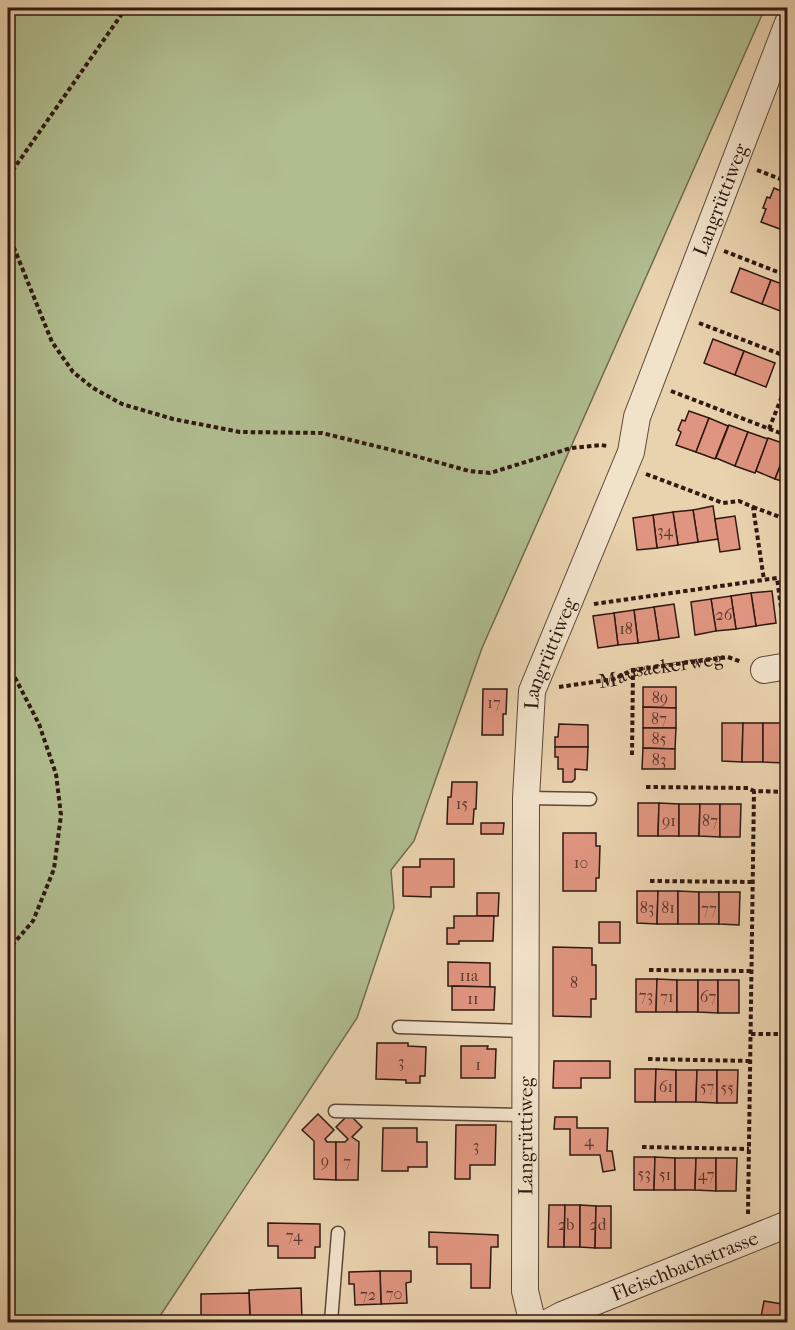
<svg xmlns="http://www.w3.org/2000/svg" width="795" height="1330" viewBox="0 0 795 1330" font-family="'IM FELL French Canon',serif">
  <rect width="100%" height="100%" fill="#e9d2ae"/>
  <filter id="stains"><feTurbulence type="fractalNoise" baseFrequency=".00333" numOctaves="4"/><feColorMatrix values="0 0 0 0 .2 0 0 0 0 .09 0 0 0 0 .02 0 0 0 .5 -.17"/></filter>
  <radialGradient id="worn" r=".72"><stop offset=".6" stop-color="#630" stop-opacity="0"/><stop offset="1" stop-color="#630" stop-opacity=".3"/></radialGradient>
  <polygon fill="#b0bd8f" stroke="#706b50" stroke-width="1.5" points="8,8 765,8 482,648 414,841 391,870 394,908 357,1018 156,1322 8,1322"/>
  <g fill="#e09580" stroke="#2f1911" stroke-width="1.5">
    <polygon points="788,144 788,164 781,162"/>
    <polygon points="774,188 788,194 788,211 780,229 761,222 766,209 763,208 767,197 770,198"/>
    <polygon points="788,211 788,232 780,229"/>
    <polygon points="740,268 771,280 762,304 731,292"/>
    <polygon points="771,280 788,286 788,314 762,304"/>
    <polygon points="713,339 744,351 735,375 704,363"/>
    <polygon points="744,351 775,363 766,387 735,375"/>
    <polygon points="689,411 709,418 696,452 676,445 681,432 678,430 682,420 685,421"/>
    <polygon points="709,418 728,426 715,459 696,452"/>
    <polygon points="729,425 748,432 735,466 716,458"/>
    <polygon points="748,432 768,439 755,473 735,466"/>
    <polygon points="768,438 788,445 775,479 756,471"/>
    <polygon points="788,446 788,483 775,479"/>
    <polygon points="713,506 718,539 698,542 693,510"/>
    <polygon points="693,510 698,542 678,545 673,512"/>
    <polygon points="673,512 678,545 657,548 653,515"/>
    <polygon points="653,515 657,548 637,550 633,518"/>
    <polygon points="735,516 740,549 720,552 715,519"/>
    <polygon points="772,591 776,623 756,626 751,593"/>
    <polygon points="751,593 756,626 736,629 731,596"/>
    <polygon points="731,596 736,629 716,631 711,599"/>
    <polygon points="711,599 716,631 695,635 691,602"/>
    <polygon points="674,604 679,637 659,640 654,607"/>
    <polygon points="654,607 659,640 638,643 634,610"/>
    <polygon points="634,610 638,643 618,645 614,613"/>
    <polygon points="614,613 618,645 598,648 593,616"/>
    <polygon points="643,687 676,687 676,708 643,707"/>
    <polygon points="483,689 507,689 506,714 503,714 503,735 482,735"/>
    <polygon points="643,707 676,708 676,728 643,728"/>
    <polygon points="722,723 743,723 742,762 722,761"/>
    <polygon points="743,723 763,723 763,762 742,762"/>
    <polygon points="763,723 784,723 783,763 763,762"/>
    <polygon points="784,723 788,723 788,763 783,763"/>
    <polygon points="559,724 588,725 588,747 555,747 555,737 558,737"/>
    <polygon points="643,728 676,728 675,749 643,748"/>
    <polygon points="555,747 588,747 587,770 575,769 575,779 572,782 563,782 563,769 558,769 558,757 555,757"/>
    <polygon points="643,748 675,749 675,769 642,769"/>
    <polygon points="452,782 477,782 476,809 474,809 473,824 447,824 448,797 451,797"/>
    <polygon points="638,803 659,803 658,836 638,836"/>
    <polygon points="659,803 679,804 679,836 658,836"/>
    <polygon points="679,804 700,804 699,836 679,836"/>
    <polygon points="700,804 720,804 720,837 699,836"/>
    <polygon points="720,804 741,804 740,837 720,837"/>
    <polygon points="481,823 504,823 503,834 481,834"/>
    <polygon points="563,833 596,833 596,846 600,846 599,878 596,878 596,891 563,891"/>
    <polygon points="420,859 454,859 454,887 431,887 431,897 403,896 403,867 420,867"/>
    <polygon points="637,891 658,891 657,924 637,923"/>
    <polygon points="658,891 678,891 678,924 657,924"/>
    <polygon points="678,891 699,892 699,924 678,924"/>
    <rect x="699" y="892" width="20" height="32"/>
    <polygon points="719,892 740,892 739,925 719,924"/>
    <polygon points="477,893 499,893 498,916 477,916"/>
    <polygon points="454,916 494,916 493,941 459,941 459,944 447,944 447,928 454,928"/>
    <rect x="599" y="922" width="21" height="21"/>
    <polygon points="553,947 592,948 592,965 596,965 596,999 591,999 591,1017 553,1016"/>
    <polygon points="448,962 490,963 490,987 448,986"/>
    <polygon points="636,979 657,979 656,1012 636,1012"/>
    <polygon points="657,979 677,980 677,1012 656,1012"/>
    <rect x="677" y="980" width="21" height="32"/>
    <polygon points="698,980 718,980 718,1013 698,1012"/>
    <rect x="718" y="980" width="21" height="33"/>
    <polygon points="452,986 495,987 494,1010 452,1010"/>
    <polygon points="377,1043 408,1043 408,1046 426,1047 425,1076 420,1076 420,1083 406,1083 406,1080 376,1079"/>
    <polygon points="461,1046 488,1046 487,1049 496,1049 495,1078 461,1078"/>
    <polygon points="554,1061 610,1061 610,1078 581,1078 581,1088 553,1088"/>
    <polygon points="635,1069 656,1069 655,1102 635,1102"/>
    <polygon points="656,1069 676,1070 676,1102 655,1102"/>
    <polygon points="676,1070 697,1070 696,1102 676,1102"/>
    <polygon points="697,1070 717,1070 717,1103 696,1102"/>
    <polygon points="717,1070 738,1070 737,1103 717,1103"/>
    <polygon points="318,1114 334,1130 325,1139 327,1142 336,1142 336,1180 314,1179 314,1141 302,1130"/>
    <polygon points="349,1114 362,1127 352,1137 359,1142 358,1180 336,1180 336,1142 345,1142 348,1139 336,1127"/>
    <polygon points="555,1117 577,1117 577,1128 608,1128 607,1151 612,1151 615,1170 603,1172 600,1155 570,1155 570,1129 554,1129"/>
    <polygon points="456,1125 496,1125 495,1165 470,1165 470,1179 455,1179"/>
    <polygon points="383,1128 417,1128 417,1142 427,1142 427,1167 408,1167 408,1171 382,1171"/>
    <rect x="786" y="1141" width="2" height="20"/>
    <polygon points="634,1157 655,1157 654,1190 634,1190"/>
    <polygon points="655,1157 675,1158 675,1190 654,1190"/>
    <polygon points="675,1158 696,1158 695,1190 675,1190"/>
    <polygon points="696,1158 716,1158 716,1191 695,1190"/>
    <polygon points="716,1158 737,1158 736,1191 716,1191"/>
    <polygon points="549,1205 565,1205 564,1247 548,1247"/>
    <polygon points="565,1205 580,1205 580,1247 564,1247"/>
    <polygon points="580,1205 596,1206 595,1248 580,1247"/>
    <polygon points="596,1206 611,1206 611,1248 595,1248"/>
    <polygon points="268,1223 320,1224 320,1247 315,1247 315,1258 278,1258 278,1246 268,1246"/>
    <polygon points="429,1232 498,1235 498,1247 491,1247 490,1288 471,1288 471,1264 437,1264 437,1247 429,1247"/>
    <polygon points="380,1271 411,1271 411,1282 406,1283 407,1303 381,1304"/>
    <polygon points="380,1271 381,1304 355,1305 354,1284 349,1284 349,1272"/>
    <polygon points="301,1288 302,1322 262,1322 261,1316 250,1317 249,1290"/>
    <polygon points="249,1293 250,1318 238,1319 238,1322 201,1322 201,1294"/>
    <polygon points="764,1301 788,1305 788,1322 760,1322"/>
  </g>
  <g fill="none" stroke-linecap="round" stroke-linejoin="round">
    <defs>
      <g id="service">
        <polyline points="526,798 590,799"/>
        <polyline points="399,1027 526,1031"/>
        <polyline points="335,1111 525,1115"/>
        <polyline points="331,1322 338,1233"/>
      </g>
      <g id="minor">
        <polyline points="764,670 788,666"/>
        <path id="s2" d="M 535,1322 L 531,1316 L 525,1291 L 526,798 L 532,691 L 631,452 L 637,417 L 788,23"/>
        <path id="s3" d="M 549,1322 L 562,1315 L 788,1224"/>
      </g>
    </defs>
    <use href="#service" stroke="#5e4738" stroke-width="15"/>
    <use href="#minor" stroke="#5e4738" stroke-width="28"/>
    <g stroke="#2f1911" stroke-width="4" stroke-dasharray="4.5 3" stroke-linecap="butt">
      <polyline points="757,170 788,182"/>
      <polyline points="8,177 126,8"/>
      <polyline points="8,233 52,342 73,372 93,388 122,404 173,419 240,432 322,433 408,454 469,471 490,473 571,448 601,445 607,446"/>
      <polyline points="724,251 788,276"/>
      <polyline points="699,323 788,357"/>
      <polyline points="671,391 788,436"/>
      <polyline points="769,429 788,381"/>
      <polyline points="646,474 723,503 739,501 753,507 764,580"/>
      <polyline points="753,507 788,520"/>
      <polyline points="594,604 777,578 786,644"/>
      <polyline points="8,664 39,724 56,774 61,815 54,869 33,921 8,950"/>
      <path id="s1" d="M 559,687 L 614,679 L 633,670 L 728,657 L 742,662"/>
      <polyline points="632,755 633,670"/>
      <polyline points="646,787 748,788 754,791"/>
      <polyline points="650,881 753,882"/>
      <polyline points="649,970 751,971"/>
      <polyline points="751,1034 788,1034"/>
      <polyline points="648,1059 750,1061"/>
      <polyline points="642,1147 749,1149"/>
      <polyline points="748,1214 754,791 788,792"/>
    </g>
    <use href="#service" stroke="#f1e2ca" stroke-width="12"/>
    <use href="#minor" stroke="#f1e2ca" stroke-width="26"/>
  </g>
  <g text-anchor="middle" stroke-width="4.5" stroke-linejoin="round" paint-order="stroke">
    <g font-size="16" fill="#5b382d">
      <text x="665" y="536">34</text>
      <text x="724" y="620">26</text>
      <text x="626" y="634">18</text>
      <text x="660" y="703">89</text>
      <text x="494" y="708">17</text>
      <text x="659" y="724">87</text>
      <text x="659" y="744">85</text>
      <text x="659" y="765">83</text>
      <text x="462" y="809">15</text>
      <text x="669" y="826">91</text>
      <text x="710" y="826">87</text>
      <text x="581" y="868">10</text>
      <text x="647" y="913">83</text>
      <text x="668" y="913">81</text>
      <text x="709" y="914">77</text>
      <text x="469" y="981">11a</text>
      <text x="574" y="988">8</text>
      <text x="646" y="1001">73</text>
      <text x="667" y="1002">71</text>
      <text x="708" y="1002">67</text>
      <text x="473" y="1004">11</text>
      <text x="401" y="1067">3</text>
      <text x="478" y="1070">1</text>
      <text x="666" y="1092">61</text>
      <text x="707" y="1092">57</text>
      <text x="727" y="1093">55</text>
      <text x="589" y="1146">4</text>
      <text x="476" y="1151">3</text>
      <text x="325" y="1166">9</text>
      <text x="347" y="1167">7</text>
      <text x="644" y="1179">53</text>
      <text x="665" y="1180">51</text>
      <text x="706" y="1180">47</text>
      <text x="566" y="1230">2b</text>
      <text x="598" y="1230">2d</text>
      <text x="294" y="1241">74</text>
      <text x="394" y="1299">70</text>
      <text x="368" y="1300">72</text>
    </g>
    <g font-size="20" fill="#2f1911" stroke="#f1e2ca">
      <text dy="7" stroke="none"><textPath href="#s2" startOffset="1160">Langrüttiweg</textPath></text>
      <text dy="7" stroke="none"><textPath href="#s2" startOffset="674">Langrüttiweg</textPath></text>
      <text dy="7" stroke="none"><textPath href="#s1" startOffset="104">Mausackerweg</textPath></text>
      <text dy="7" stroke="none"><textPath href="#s2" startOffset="188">Langrüttiweg</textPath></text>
      <text dy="7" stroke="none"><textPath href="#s3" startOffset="147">Fleischbachstrasse</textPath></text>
    </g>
  </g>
  <rect width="795" height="1330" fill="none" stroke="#e9d2ae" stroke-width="30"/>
  <rect x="9" y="9" width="777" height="1312" fill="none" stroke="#2f1911" stroke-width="3"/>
  <rect x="15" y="15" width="765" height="1300" fill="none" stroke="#2f1911" stroke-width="1.5"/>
  <rect width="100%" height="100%" filter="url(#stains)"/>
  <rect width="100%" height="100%" fill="url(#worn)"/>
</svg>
